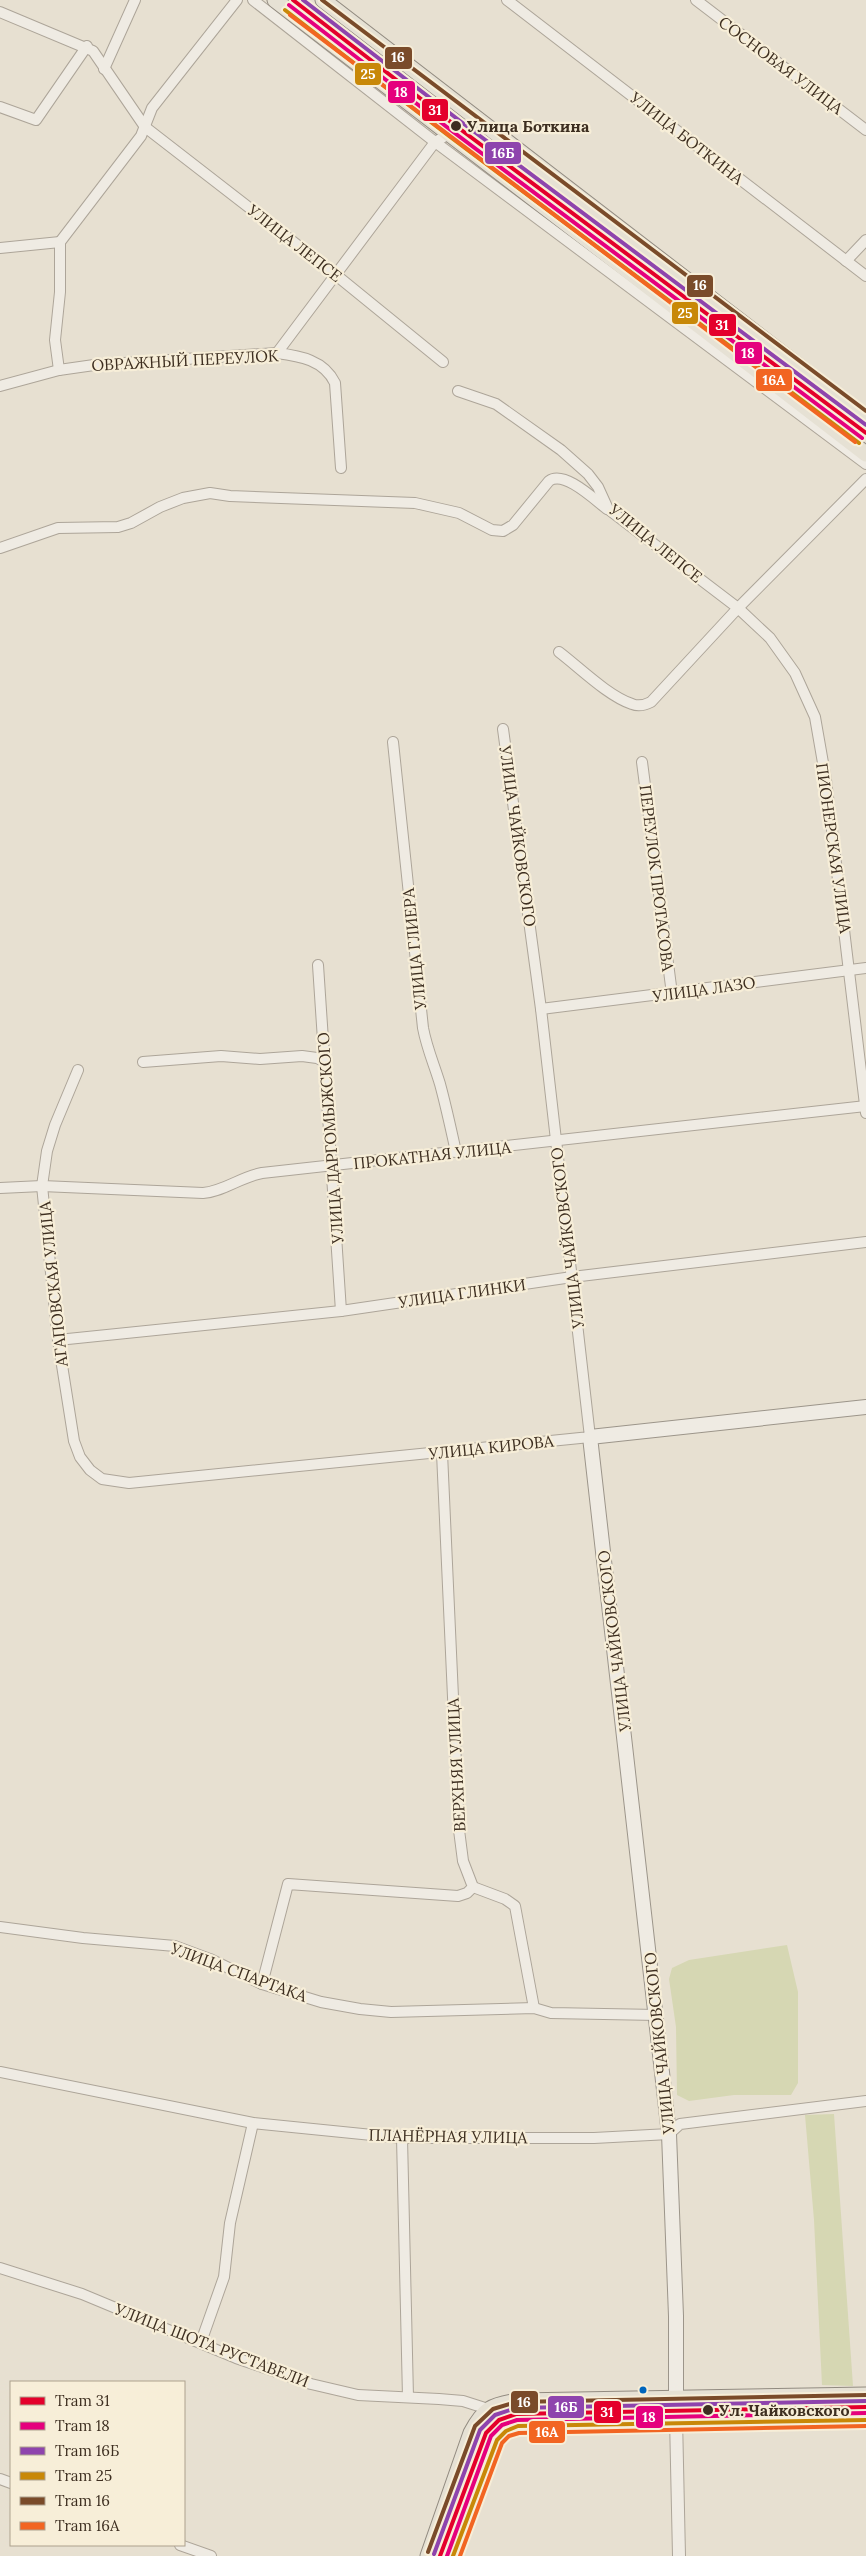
<svg xmlns="http://www.w3.org/2000/svg" width="866" height="2556" viewBox="0 0 866 2556" font-family="Lora,serif">
  <rect width="100%" height="100%" fill="#e7e0d1"/>
  <g fill="#d6d7b3">
    <polygon points="787,1945 798,1992 798,2083 791,2095 734,2095 689,2101 677,2095 676,2027 669,1979 672,1968 689,1960"/>
    <polygon points="834,2114 853,2386 822,2385 814,2220 805,2115"/>
  </g>
  <g fill="none" stroke-linecap="round" stroke-linejoin="round">
    <defs>
      <g id="minor">
        <polyline points="253,0 435,142 449,134"/>
        <polyline points="507,0 866,276"/>
        <polyline points="696,0 866,130"/>
        <polyline points="0,12 93,51 145,127 336,275 443,362"/>
        <polyline points="104,69 135,0"/>
        <polyline points="0,107 36,120 87,46"/>
        <polyline points="0,248 60,242"/>
        <polyline points="846,261 866,240"/>
        <polyline points="277,353 435,142 866,464"/>
        <polyline points="59,370 55,340 60,292 60,242 141,136 152,108 237,0"/>
        <path d="M 0,386 L 59,370 L 94,365 L 277,353 C 300,356 324,360 335,383 L 341,468"/>
        <polyline points="458,391 496,404 561,450 588,474 598,487 608,509 738,608 770,638 795,673 815,717 826,780 866,1113"/>
        <path d="M 0,548 L 58,528 L 118,527 L 131,523 L 160,507 L 183,498 L 210,493 L 230,496 L 415,503 L 459,513 L 492,530 L 503,531 L 513,525 L 549,481 C 564,470 594,499 607,509"/>
        <path d="M 559,652 C 580,668 608,696 632,704 C 639,707 645,705 651,702 L 738,608 L 866,479"/>
        <path d="M 393,742 L 423,1028 C 427,1049 434,1064 440,1084 C 446,1106 451,1129 456,1152"/>
        <polyline points="642,762 672,994"/>
        <polyline points="318,965 341,1311"/>
        <polyline points="541,1009 866,968"/>
        <polyline points="143,1062 221,1056 260,1059 302,1056 317,1058 325,1062"/>
        <polyline points="78,1070 55,1125 47,1151 42,1186 58,1340 74,1441 80,1457 90,1470 102,1479 129,1483 590,1437 541,1009 503,729"/>
        <path d="M 0,1188 L 42,1186 L 203,1193 C 225,1191 240,1177 262,1173 L 866,1106"/>
        <polyline points="58,1340 341,1311 572,1277 866,1242"/>
        <polyline points="473,1887 505,1899 515,1906 534,2008"/>
        <polyline points="0,1927 83,1938 175,1946 210,1959 262,1984 321,2002 360,2009 391,2012 534,2008 551,2013 657,2015"/>
        <polyline points="262,1984 288,1884 458,1896 467,1893 473,1887 463,1861 459,1830 442,1453"/>
        <polyline points="0,2072 253,2123 402,2138 594,2138 669,2134 680,2124 866,2101"/>
        <polyline points="402,2138 408,2397"/>
        <polyline points="0,2268 82,2294 236,2358 311,2384 358,2395 439,2399 463,2401 488,2409"/>
        <polyline points="201,2342 224,2277 230,2223 253,2123"/>
        <polyline points="0,2479 11,2483"/>
        <polyline points="180,2545 211,2556"/>
      </g>
      <polyline id="tertiary" points="676,2418 679,2556"/>
      <polyline id="secondary" points="676,2418 676,2316 669,2134 590,1437 866,1407"/>
      <g id="primary">
        <polyline points="275,0 866,454"/>
        <polyline points="323,0 866,418"/>
        <path d="M 428,2556 L 471,2433 C 484,2408 492,2405 518,2401 L 866,2395"/>
        <polyline points="449,2556 489,2442 510,2423 535,2418 676,2418 866,2412"/>
      </g>
    </defs>
    <use href="#minor" stroke="#ada599" stroke-width="12"/>
    <use href="#tertiary" stroke="#ada599" stroke-width="14"/>
    <use href="#secondary" stroke="#9c958a" stroke-width="16"/>
    <use href="#primary" stroke="#928b80" stroke-width="17"/>
    <use href="#minor" stroke="#efebe3" stroke-width="10"/>
    <use href="#tertiary" stroke="#efebe3" stroke-width="12"/>
    <use href="#secondary" stroke="#efebe3" stroke-width="14"/>
    <use href="#primary" stroke="#e6e1d4" stroke-width="15"/>
    <defs>
      <g id="tram-1">
        <polyline points="293,0 456,126 866,433"/>
        <polyline points="440,2556 486,2433 499,2420 516,2414 866,2407"/>
      </g>
      <g id="tram-2">
        <polyline points="289,5 452,131 862,438"/>
        <polyline points="447,2556 491,2436 502,2425 517,2420 866,2413"/>
      </g>
      <g id="tram-3">
        <polyline points="303,0 460,121 866,425"/>
        <polyline points="434,2554 480,2430 495,2415 516,2408 866,2401"/>
      </g>
      <g id="tram-4">
        <polyline points="285,10 449,136 859,443"/>
        <polyline points="453,2556 497,2440 506,2431 518,2426 866,2420"/>
      </g>
      <g id="tram-5">
        <polyline points="322,0 866,411"/>
        <polyline points="428,2552 475,2426 493,2409 516,2402 866,2395"/>
      </g>
      <g id="tram-6">
        <polyline points="290,15 855,442"/>
        <polyline points="460,2556 502,2443 509,2436 519,2433 866,2426"/>
      </g>
    </defs>
    <use href="#tram-1" stroke="#f7eed8" stroke-width="8"/>
    <use href="#tram-2" stroke="#f7eed8" stroke-width="8"/>
    <use href="#tram-3" stroke="#f7eed8" stroke-width="8"/>
    <use href="#tram-4" stroke="#f7eed8" stroke-width="8"/>
    <use href="#tram-5" stroke="#f7eed8" stroke-width="8"/>
    <use href="#tram-6" stroke="#f7eed8" stroke-width="8"/>
    <use href="#tram-1" stroke="#e4002b" stroke-width="4"/>
    <use href="#tram-2" stroke="#e5007d" stroke-width="4"/>
    <use href="#tram-3" stroke="#8e44ad" stroke-width="4"/>
    <use href="#tram-4" stroke="#c88808" stroke-width="4"/>
    <use href="#tram-5" stroke="#7a4b2a" stroke-width="4"/>
    <use href="#tram-6" stroke="#f26522" stroke-width="4"/>
  </g>
  <g fill="#3d2e20" stroke="#f7eed8" stroke-width="2">
    <circle cx="456" cy="126" r="6"/>
    <circle cx="708" cy="2410" r="6"/>
  </g>
  <circle fill="#0065bd" stroke="#f7eed8" stroke-width="2" cx="643" cy="2390" r="4.5"/>
  <g text-anchor="middle" stroke-width="4.5" stroke-linejoin="round" paint-order="stroke">
    <g font-size="16" fill="#3d2e20" stroke="#f7eed8">
      <text transform="translate(781 65) rotate(37)" y="6">СОСНОВАЯ УЛИЦА</text>
      <text transform="translate(687 138) rotate(38)" y="6">УЛИЦА БОТКИНА</text>
      <text transform="translate(295 243) rotate(38)" y="6">УЛИЦА ЛЕПСЕ</text>
      <text transform="translate(185 360) rotate(-3)" y="6">ОВРАЖНЫЙ ПЕРЕУЛОК</text>
      <text transform="translate(656 543) rotate(39)" y="6">УЛИЦА ЛЕПСЕ</text>
      <text transform="translate(518 836) rotate(82)" y="6">УЛИЦА ЧАЙКОВСКОГО</text>
      <text transform="translate(834 848) rotate(82)" y="6">ПИОНЕРСКАЯ УЛИЦА</text>
      <text transform="translate(657 878) rotate(83)" y="6">ПЕРЕУЛОК ПРОТАСОВА</text>
      <text transform="translate(414 949) rotate(-96)" y="6">УЛИЦА ГЛИЕРА</text>
      <text transform="translate(704 989) rotate(-8)" y="6">УЛИЦА ЛАЗО</text>
      <text transform="translate(330 1138) rotate(-94)" y="6">УЛИЦА ДАРГОМЫЖСКОГО</text>
      <text transform="translate(432 1155) rotate(-6)" y="6">ПРОКАТНАЯ УЛИЦА</text>
      <text transform="translate(567 1238) rotate(-97)" y="6">УЛИЦА ЧАЙКОВСКОГО</text>
      <text transform="translate(53 1284) rotate(-96)" y="6">АГАПОВСКАЯ УЛИЦА</text>
      <text transform="translate(462 1293) rotate(-8)" y="6">УЛИЦА ГЛИНКИ</text>
      <text transform="translate(491 1447) rotate(-6)" y="6">УЛИЦА КИРОВА</text>
      <text transform="translate(614 1641) rotate(-97)" y="6">УЛИЦА ЧАЙКОВСКОГО</text>
      <text transform="translate(456 1765) rotate(-93)" y="6">ВЕРХНЯЯ УЛИЦА</text>
      <text transform="translate(239 1972) rotate(20)" y="6">УЛИЦА СПАРТАКА</text>
      <text transform="translate(659 2043) rotate(-96)" y="6">УЛИЦА ЧАЙКОВСКОГО</text>
      <text transform="translate(448 2136) rotate(1)" y="6">ПЛАНЁРНАЯ УЛИЦА</text>
      <text transform="translate(212 2345) rotate(21)" y="6">УЛИЦА ШОТА РУСТАВЕЛИ</text>
    </g>
    <g font-size="16" font-weight="bold" fill="#3d2e20" stroke="#f7eed8" text-anchor="start">
      <text x="467" y="132">Улица Боткина</text>
      <text x="719" y="2416">Ул. Чайковского</text>
    </g>
  </g>
  <g stroke="#f7eed8" stroke-width="2">
    <rect x="384" y="46" width="29" height="24" rx="5" fill="#7a4b2a"/>
    <rect x="354" y="62" width="28" height="24" rx="5" fill="#c88808"/>
    <rect x="387" y="80" width="29" height="24" rx="5" fill="#e5007d"/>
    <rect x="421" y="98" width="28" height="24" rx="5" fill="#e4002b"/>
    <rect x="484" y="141" width="38" height="24" rx="5" fill="#8e44ad"/>
    <rect x="686" y="274" width="28" height="24" rx="5" fill="#7a4b2a"/>
    <rect x="671" y="301" width="28" height="24" rx="5" fill="#c88808"/>
    <rect x="708" y="313" width="29" height="24" rx="5" fill="#e4002b"/>
    <rect x="734" y="341" width="29" height="24" rx="5" fill="#e5007d"/>
    <rect x="755" y="368" width="38" height="24" rx="5" fill="#f26522"/>
    <rect x="510" y="2390" width="29" height="24" rx="5" fill="#7a4b2a"/>
    <rect x="547" y="2395" width="38" height="24" rx="5" fill="#8e44ad"/>
    <rect x="593" y="2400" width="29" height="24" rx="5" fill="#e4002b"/>
    <rect x="635" y="2405" width="29" height="24" rx="5" fill="#e5007d"/>
    <rect x="528" y="2420" width="38" height="24" rx="5" fill="#f26522"/>
  </g>
  <g font-size="14" text-anchor="middle" font-weight="bold" fill="#fff">
    <text x="398" y="62">16</text>
    <text x="368" y="79">25</text>
    <text x="401" y="97">18</text>
    <text x="435" y="115">31</text>
    <text x="503" y="158">16Б</text>
    <text x="700" y="290">16</text>
    <text x="685" y="318">25</text>
    <text x="722" y="330">31</text>
    <text x="748" y="358">18</text>
    <text x="774" y="385">16А</text>
    <text x="524" y="2407">16</text>
    <text x="566" y="2412">16Б</text>
    <text x="607" y="2417">31</text>
    <text x="649" y="2422">18</text>
    <text x="547" y="2437">16А</text>
  </g>
  <rect x="10" y="2381" width="175" height="165" fill="#f7eed8" stroke="#ada18e"/>
  <rect x="20" y="2397" width="25" height="8" fill="#e4002b" stroke="#ada18e"/>
  <text x="55" y="2406" font-size="15" fill="#3d2e20">Tram 31</text>
  <rect x="20" y="2422" width="25" height="8" fill="#e5007d" stroke="#ada18e"/>
  <text x="55" y="2431" font-size="15" fill="#3d2e20">Tram 18</text>
  <rect x="20" y="2447" width="25" height="8" fill="#8e44ad" stroke="#ada18e"/>
  <text x="55" y="2456" font-size="15" fill="#3d2e20">Tram 16Б</text>
  <rect x="20" y="2472" width="25" height="8" fill="#c88808" stroke="#ada18e"/>
  <text x="55" y="2481" font-size="15" fill="#3d2e20">Tram 25</text>
  <rect x="20" y="2497" width="25" height="8" fill="#7a4b2a" stroke="#ada18e"/>
  <text x="55" y="2506" font-size="15" fill="#3d2e20">Tram 16</text>
  <rect x="20" y="2522" width="25" height="8" fill="#f26522" stroke="#ada18e"/>
  <text x="55" y="2531" font-size="15" fill="#3d2e20">Tram 16А</text>
</svg>
